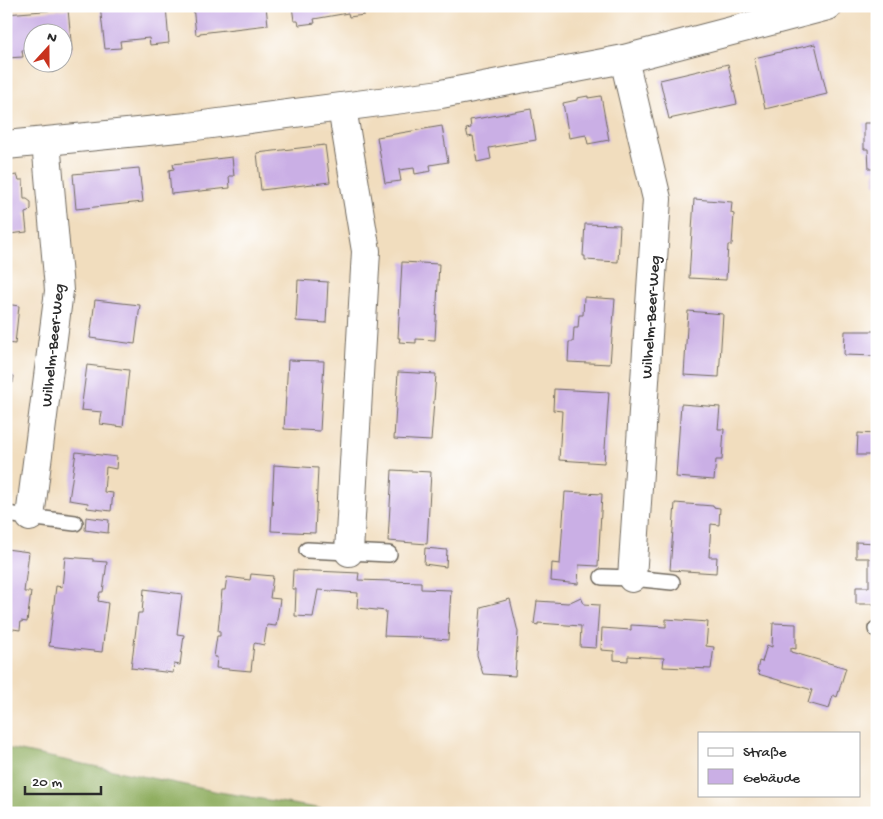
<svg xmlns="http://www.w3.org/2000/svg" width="883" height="819" viewBox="0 0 883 819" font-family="'Gochi Hand',sans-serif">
  <rect width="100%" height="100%" fill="#fff"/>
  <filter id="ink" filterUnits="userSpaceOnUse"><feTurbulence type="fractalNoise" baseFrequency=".02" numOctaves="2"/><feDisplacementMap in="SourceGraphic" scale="10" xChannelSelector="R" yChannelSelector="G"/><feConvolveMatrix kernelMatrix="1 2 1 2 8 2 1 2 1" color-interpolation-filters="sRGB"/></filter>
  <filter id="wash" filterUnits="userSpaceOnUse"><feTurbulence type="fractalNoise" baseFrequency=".0096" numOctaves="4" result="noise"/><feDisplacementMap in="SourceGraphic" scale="20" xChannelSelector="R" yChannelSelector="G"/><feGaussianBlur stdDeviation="1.12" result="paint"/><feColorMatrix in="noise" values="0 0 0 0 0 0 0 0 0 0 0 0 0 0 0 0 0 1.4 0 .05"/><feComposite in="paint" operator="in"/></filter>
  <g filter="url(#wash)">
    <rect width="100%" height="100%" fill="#f1ddbe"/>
    <polygon fill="#90ae60" stroke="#5e6c46" points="6,748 219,792 347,813 6,813"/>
    <g id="blocks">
      <g fill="#caafe5">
        <polygon points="100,6 166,6 169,43 150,45 149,38 120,41 121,48 105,49"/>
        <polygon points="193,6 266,6 268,25 200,33 200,34 196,35"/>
        <polygon points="292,6 367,6 368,10 363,11 364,15 349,17 348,13 314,19 315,23 299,25 298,21 294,21"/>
        <polygon points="68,9 72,52 62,53 62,32 32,32 32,50 22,50 23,57 7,58 6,14"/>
        <rect x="874" y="27" width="3" height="37"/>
        <polygon points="815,44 827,94 765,109 754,58"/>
        <polygon points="728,64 737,104 669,119 660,80"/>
        <polygon points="588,96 588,98 601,96 609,140 588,144 586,135 569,138 563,103 577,100 577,98"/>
        <polygon points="531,109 536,140 489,148 491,159 477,162 473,136 468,137 466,129 471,128 470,120"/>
        <polygon points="864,123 877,123 877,185 874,185 875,169 869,169 868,149 864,149"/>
        <polygon points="442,126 448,162 430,165 431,171 415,174 414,168 399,170 401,181 385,183 377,137"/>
        <polygon points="325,145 330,182 261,190 257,153"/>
        <polygon points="232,157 234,176 229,176 230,188 171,194 169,170 174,169 173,164"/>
        <polygon points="139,168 143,202 76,209 73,174"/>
        <polygon points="17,175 19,180 23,180 24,199 27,199 31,202 31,209 28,212 25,213 27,232 9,234 8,221 6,221 6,181 8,181 10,176"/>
        <polygon points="694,199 732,202 731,213 734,214 732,245 728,245 726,280 689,278"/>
        <polygon points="585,224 620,225 618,262 585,260 585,256 583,256"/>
        <polygon points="402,262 439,264 435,340 416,339 416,343 399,342 400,338 398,338"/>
        <polygon points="298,280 328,282 326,323 296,321"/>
        <polygon points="584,297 615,299 610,364 568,362 569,342 573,342 574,328 578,328 579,315 583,315"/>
        <polygon points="95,300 140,305 135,344 90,338"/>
        <polygon points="6,304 19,306 15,344 6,343"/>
        <polygon points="688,311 723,314 719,377 684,375"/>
        <polygon points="845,331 877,331 877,356 844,355"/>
        <polygon points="288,360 324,361 320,431 284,429"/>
        <polygon points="87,365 129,370 123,427 100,424 102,412 81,410"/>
        <polygon points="398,372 436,374 431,441 394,439"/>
        <polygon points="6,375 14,376 13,383 10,383 7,403 6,403"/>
        <polygon points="554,389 609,392 604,463 559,460 562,411 553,410"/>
        <polygon points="681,404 720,407 718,429 724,429 722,460 716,460 714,480 676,477"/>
        <polygon points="858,433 877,434 877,455 857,455"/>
        <polygon points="76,452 117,457 116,469 106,467 105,479 104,492 113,493 111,511 87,508 88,503 69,500"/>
        <polygon points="274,465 318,468 315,533 271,531"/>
        <polygon points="392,470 431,472 427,544 388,541"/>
        <polygon points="565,492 602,494 598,566 579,565 578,584 551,581 552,563 560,564"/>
        <polygon points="675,503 713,506 713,507 720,508 719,525 711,524 709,557 717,557 716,573 670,570"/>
        <polygon points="86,517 109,520 108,533 85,530"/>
        <polygon points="856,542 877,543 877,604 856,604 856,587 869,587 869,558 856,558"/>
        <polygon points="425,548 447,550 446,567 424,564"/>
        <polygon points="6,549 29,552 24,592 31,592 27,622 21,621 20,630 6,628"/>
        <polygon points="65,557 93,559 93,561 107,562 103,592 100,592 98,601 108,603 102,652 49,646 56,586 62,587"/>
        <polygon points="293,570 359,573 358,580 421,582 421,589 451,590 448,640 424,638 419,637 384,636 386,611 357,608 358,593 318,590 313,617 295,616 296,589 292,589"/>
        <polygon points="251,574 273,576 270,598 280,599 276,626 267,625 264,645 255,643 254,644 251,671 216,668 217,657 214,657 217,636 220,636 220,631 218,631 222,590 225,590 227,577 250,580"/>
        <polygon points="144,589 182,594 177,634 184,635 180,665 174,664 173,673 131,668 138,613 142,613"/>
        <polygon points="581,597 584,604 599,605 596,648 580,647 581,626 538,623 538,625 534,624 537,601 568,603"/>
        <polygon points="510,599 518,632 515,676 483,674 477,655 481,607"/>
        <polygon points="666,619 708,622 706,646 714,647 711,669 663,667 664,658 628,656 628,661 614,660 614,651 601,650 602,628 631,630 631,625 666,627"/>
        <polygon points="773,623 796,624 796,649 791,648 791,652 846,668 837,697 833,695 829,709 808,703 812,690 758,674 759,671 757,671 759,661 762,662 767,645 772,647"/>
      </g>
    </g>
  </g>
  <g filter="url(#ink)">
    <use href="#blocks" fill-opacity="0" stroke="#70695e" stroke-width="1"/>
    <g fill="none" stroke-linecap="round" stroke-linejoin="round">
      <defs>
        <g id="lane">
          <polyline points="6,514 75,523"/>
          <polyline points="307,550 389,554"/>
          <polyline points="602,577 632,578 672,582"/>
          <polyline points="876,629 877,629"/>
        </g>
        <g id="street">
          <polyline points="624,59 657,199 632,578"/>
          <polyline points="342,108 366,251 349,552"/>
          <polyline points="6,145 188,127 441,94 624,59 828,6"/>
          <polyline points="30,517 59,291 58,277 46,142"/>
        </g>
      </defs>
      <use href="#lane" stroke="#70695e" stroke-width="18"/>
      <use href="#street" stroke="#70695e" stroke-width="30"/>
      <use href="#lane" stroke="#fff" stroke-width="15"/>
      <use href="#street" stroke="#fff" stroke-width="28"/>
    </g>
  </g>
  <g text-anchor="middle" stroke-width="4.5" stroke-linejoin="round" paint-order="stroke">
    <g font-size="16" fill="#2b2b2b" stroke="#fff">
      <text transform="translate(649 317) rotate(-86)" y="6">Wilhelm-Beer-Weg</text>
      <text transform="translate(51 345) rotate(-84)" y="6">Wilhelm-Beer-Weg</text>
    </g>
  </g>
  <rect width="883" height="819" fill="none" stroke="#fff" stroke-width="25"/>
  <rect x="698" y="732" width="162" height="65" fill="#ffffff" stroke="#aaaaaa"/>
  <rect x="708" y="748" width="25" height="8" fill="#ffffff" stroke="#aaaaaa"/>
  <text x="743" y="756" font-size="15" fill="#2b2b2b">Straße</text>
  <rect x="708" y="769" width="25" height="15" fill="#caafe5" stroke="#aaaaaa"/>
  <text x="743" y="782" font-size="15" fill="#2b2b2b">Gebäude</text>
  <g transform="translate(48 48) rotate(21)"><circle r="24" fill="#ffffff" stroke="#aaaaaa"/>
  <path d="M0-4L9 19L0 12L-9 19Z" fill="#c8321e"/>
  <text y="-8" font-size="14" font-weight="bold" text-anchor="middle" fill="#2b2b2b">N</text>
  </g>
  <path d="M25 786v8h76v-8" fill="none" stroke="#2b2b2b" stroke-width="2.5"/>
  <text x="32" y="786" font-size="15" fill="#2b2b2b" stroke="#ffffff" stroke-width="4" paint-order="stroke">20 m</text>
</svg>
